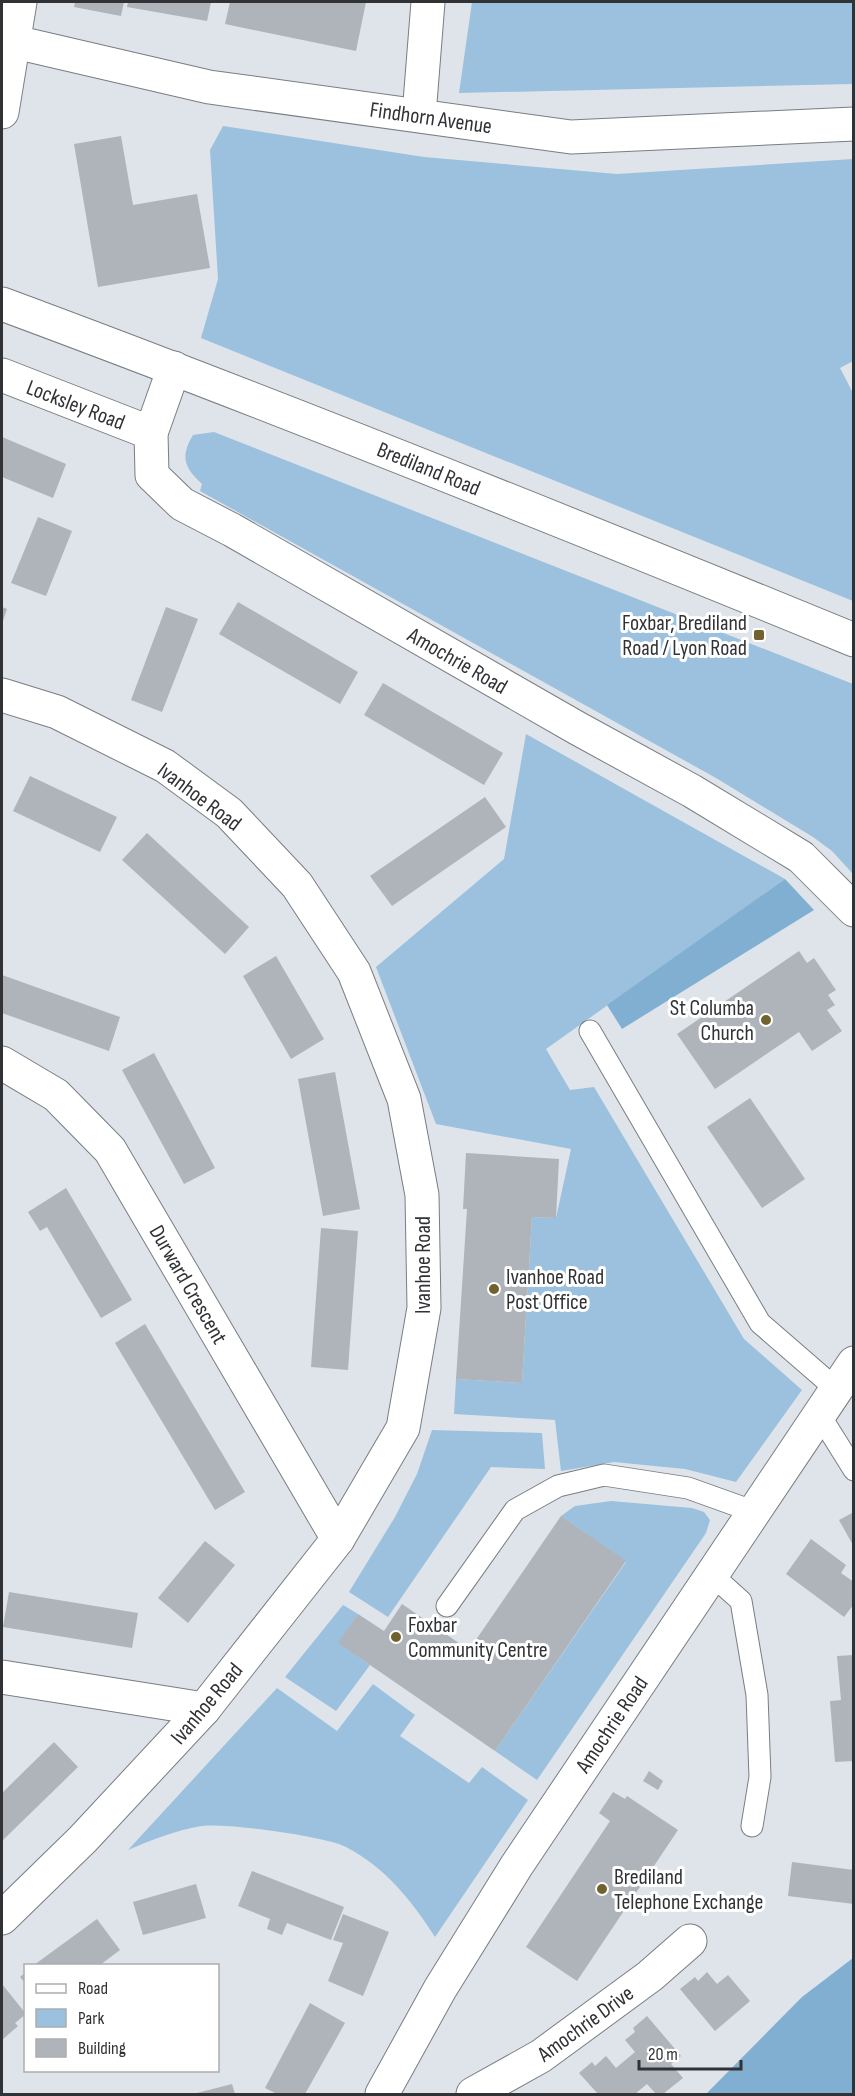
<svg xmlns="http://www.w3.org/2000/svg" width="855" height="2096" viewBox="0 0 855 2096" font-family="'Sofia Sans Condensed',sans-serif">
  <rect width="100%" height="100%" fill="#dee4ea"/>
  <g fill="#9bc1de">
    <polygon points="472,2 853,2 853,84 459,93"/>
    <polygon points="223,126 424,157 617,174 853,159 853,361 840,368 853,393 853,601 201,338 218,279 210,150"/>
    <path d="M 214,432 L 853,684 L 853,874 L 832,851 L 813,837 L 716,778 L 200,491 L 202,484 C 184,467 180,457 193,435 Z"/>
    <polygon points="526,734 785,879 546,1049 570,1090 594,1087 744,1339 802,1390 736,1482 685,1469 614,1462 561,1471 555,1420 454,1414 456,1379 522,1383 532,1217 556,1218 571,1149 436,1124 376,967 504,859"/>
    <polygon points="432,1430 542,1433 545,1469 491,1467 388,1617 349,1592 395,1517 417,1474"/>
    <polygon points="611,1501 692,1508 704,1512 710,1520 706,1533 537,1780 495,1751 626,1562 561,1516 575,1506"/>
    <polygon points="343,1605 358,1614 339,1643 370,1665 336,1711 285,1677"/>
    <path d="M 373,1684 L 415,1715 L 400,1736 L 469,1783 L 482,1767 L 528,1800 L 435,1937 C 412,1901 385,1867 346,1847 C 324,1836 227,1823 202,1826 C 176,1830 152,1840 128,1850 L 277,1688 L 337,1731 Z"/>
  </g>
  <g fill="#81afd1">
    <polygon points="785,879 814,910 622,1029 607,1005"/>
    <polygon points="853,1958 853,2094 706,2094 802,1997"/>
  </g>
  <g fill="#aeb4b9">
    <polygon points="75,2 124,2 121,16 74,7"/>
    <polygon points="128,2 211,2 207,21 127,7"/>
    <polygon points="230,2 366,2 356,51 225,24"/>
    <polygon points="121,136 133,205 197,194 210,268 98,287 74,144"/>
    <polygon points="2,437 66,464 53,498 2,477"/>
    <polygon points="38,517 72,531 46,596 11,583"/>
    <polygon points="238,602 358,672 340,704 219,634"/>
    <polygon points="2,607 7,609 2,624"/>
    <polygon points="166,607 198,619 162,712 131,700"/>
    <polygon points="383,683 503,753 484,785 364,715"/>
    <polygon points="30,776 117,817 100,852 13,811"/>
    <polygon points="485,797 506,827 392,906 370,876"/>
    <polygon points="147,833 249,927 225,954 122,860"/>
    <polygon points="799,951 807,963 814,958 836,990 828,995 835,1005 827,1010 842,1031 812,1051 799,1032 715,1089 677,1034"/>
    <polygon points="276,956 324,1039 291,1059 243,976"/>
    <polygon points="2,975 120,1017 109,1051 2,1013"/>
    <polygon points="154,1053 215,1168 184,1184 122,1070"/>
    <polygon points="335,1072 360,1209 323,1216 298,1079"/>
    <polygon points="750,1098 805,1179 762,1208 707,1127"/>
    <polygon points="466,1153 559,1159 556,1218 532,1217 522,1383 456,1379 467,1209 463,1209"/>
    <polygon points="66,1188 132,1300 101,1318 47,1227 40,1231 28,1212"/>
    <polygon points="321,1228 358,1231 348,1370 311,1367"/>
    <polygon points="145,1324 245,1492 215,1510 115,1343"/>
    <polygon points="854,1512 854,1547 839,1520"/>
    <polygon points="561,1516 626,1561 495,1751 338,1643 358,1614 384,1631 402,1604 469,1650"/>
    <polygon points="811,1539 846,1565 841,1573 854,1582 854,1604 844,1617 786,1574"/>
    <polygon points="205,1541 235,1565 188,1623 158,1598"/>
    <polygon points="9,1592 138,1613 132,1648 3,1627"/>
    <polygon points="854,1655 854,1761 835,1762 830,1701 841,1700 837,1656"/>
    <polygon points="54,1742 78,1767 2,1841 2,1793"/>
    <polygon points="649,1771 663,1781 658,1790 643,1781"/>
    <polygon points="613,1792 625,1799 627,1796 678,1830 577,1981 526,1947 610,1821 599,1813"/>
    <polygon points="792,1862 854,1870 854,1904 788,1896"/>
    <polygon points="252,1871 344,1907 331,1940 287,1923 282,1935 267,1929 270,1919 238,1906"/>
    <polygon points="196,1884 206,1918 143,1935 133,1902"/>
    <polygon points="343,1914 389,1932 363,1996 328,1981 343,1943 333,1940"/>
    <polygon points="97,1919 120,1950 100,1965 34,1965"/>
    <polygon points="26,1972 26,1984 20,1977"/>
    <polygon points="707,1972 717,1984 728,1975 750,2001 715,2031 680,1989 695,1977 698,1981"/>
    <polygon points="2,1984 26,2014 15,2023 18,2026 2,2040"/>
    <polygon points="310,2003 345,2023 305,2094 277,2094 265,2088"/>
    <polygon points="647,2016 681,2056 671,2064 683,2078 663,2094 656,2094 647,2084 635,2094 598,2094 579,2073 592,2062 595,2066 606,2056 616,2068 635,2052 625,2040 635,2032 633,2028"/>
    <polygon points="232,2084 235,2094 193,2094"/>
  </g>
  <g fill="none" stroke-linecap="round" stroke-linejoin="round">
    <defs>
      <g id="lane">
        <polyline points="590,1031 760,1323 835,1388"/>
        <polyline points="819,1414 854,1470"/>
        <polyline points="711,1574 741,1601 757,1695 760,1777 752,1826"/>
        <polyline points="447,1606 515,1510 558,1486 604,1475 688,1488 755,1512"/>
      </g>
      <g id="street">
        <polyline points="15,42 209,87 571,137 854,124"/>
        <polyline points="2,112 20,2"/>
        <polyline points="419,115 428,2"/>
        <polyline points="174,368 151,433 152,475 182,504 232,530 577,728 692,791 801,857 854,910"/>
        <polyline points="2,375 151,433"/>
        <polyline points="2,695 57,712 165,766 229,813 297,885 354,972 404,1099 422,1195 424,1308 403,1428 338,1539 204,1709 83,1839 2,1918"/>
        <polyline points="2,1063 56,1095 110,1150 338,1539"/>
        <polyline points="2,1677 204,1709"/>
        <polyline points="382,2094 440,1989 517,1865 854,1363"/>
        <polyline points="473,2094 541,2056 650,1976 690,1941"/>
      </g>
      <path id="secondary" d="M 2,304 C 288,410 571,524 854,640"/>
    </defs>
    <use href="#lane" stroke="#787e83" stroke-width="23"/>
    <use href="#street" stroke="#787e83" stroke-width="35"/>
    <use href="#secondary" stroke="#787e83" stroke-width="35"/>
    <use href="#lane" stroke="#fff" stroke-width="21"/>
    <use href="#street" stroke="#fff" stroke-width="33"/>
    <use href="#secondary" stroke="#fff" stroke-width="33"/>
  </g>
  <g fill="#71612e" stroke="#fff" stroke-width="2">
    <rect x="753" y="629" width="12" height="12" rx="3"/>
    <circle cx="766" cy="1020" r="6"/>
    <circle cx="494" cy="1289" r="6"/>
    <circle cx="396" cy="1637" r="6"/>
    <circle cx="602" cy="1889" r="6"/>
  </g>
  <g text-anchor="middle" stroke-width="6" stroke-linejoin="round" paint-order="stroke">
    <g font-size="22" fill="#303235" stroke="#fff">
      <text transform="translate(431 117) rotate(8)" y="8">Findhorn Avenue</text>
      <text transform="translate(76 404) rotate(21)" y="8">Locksley Road</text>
      <text transform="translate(429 468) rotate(22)" y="8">Brediland Road</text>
      <text transform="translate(458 660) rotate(30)" y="8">Amochrie Road</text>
      <text transform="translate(200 796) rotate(37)" y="8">Ivanhoe Road</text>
      <text transform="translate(422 1265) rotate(-90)" y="8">Ivanhoe Road</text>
      <text transform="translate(189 1284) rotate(60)" y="8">Durward Crescent</text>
      <text transform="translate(206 1703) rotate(-50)" y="8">Ivanhoe Road</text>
      <text transform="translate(611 1724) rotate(-56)" y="8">Amochrie Road</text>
      <text transform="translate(585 2023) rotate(-36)" y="8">Amochrie Drive</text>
    </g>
    <g font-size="22" fill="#303235" stroke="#fff" text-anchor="start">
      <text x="747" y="630" text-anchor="end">Foxbar, Brediland<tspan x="747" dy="25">Road / Lyon Road</tspan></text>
      <text x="754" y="1015" text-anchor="end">St Columba<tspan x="754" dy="25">Church</tspan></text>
      <text x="506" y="1284">Ivanhoe Road<tspan x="506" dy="25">Post Office</tspan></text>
      <text x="408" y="1632">Foxbar<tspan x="408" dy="25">Community Centre</tspan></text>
      <text x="614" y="1884">Brediland<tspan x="614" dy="25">Telephone Exchange</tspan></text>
    </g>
  </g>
  <rect width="855" height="2096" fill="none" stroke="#303235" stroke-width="6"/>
  <rect x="24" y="1964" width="195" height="108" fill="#ffffff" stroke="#acadae" stroke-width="1.5"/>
  <rect x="36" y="1984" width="30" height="9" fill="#ffffff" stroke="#acadae" stroke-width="1.5"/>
  <text x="78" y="1994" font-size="18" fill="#303235">Road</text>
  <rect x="36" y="2009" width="30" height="18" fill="#9bc1de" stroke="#acadae" stroke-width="1.5"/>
  <text x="78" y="2024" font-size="18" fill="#303235">Park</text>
  <rect x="36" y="2039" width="30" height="18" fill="#aeb4b9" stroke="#acadae" stroke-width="1.5"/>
  <text x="78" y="2054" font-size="18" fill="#303235">Building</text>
  <path d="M639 2060v9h102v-9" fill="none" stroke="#303235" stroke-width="3"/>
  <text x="648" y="2060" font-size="18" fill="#303235" stroke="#ffffff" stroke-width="4.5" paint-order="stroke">20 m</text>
</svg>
